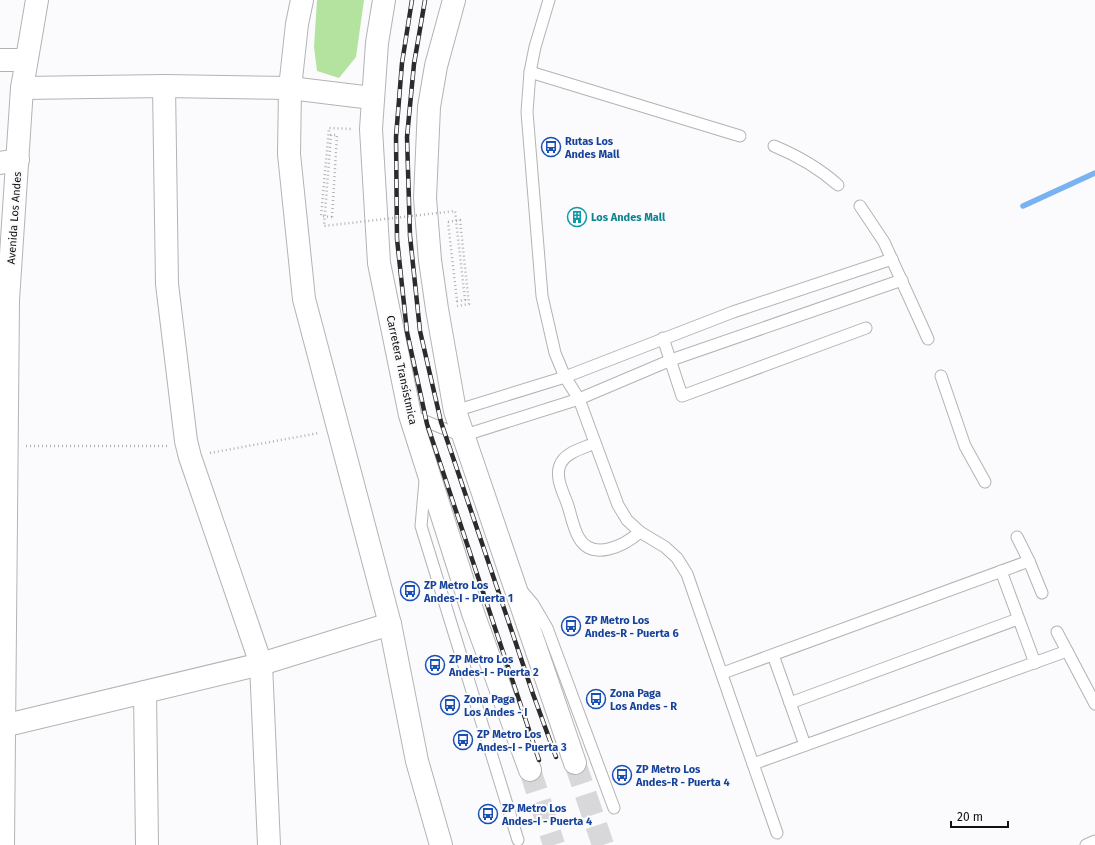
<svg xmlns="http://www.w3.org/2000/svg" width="1095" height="845" viewBox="0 0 1095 845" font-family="'Fira Sans',sans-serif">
  <rect width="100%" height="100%" fill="#fbfbfd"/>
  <polygon fill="#b3e39e" points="317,0 364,0 356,57 339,78 317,71 314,47"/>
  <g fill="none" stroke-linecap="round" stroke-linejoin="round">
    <polyline stroke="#79b2f1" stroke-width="5.5" points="1023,206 1095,173"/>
    <g stroke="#d8d8da" stroke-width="22" stroke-dasharray="22 11" stroke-linecap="butt">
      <polyline points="575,763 603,845"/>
      <polyline points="530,770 554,845"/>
    </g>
    <defs>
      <g id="lane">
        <polyline points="549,0 535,47 530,72 527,112 542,296 555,353 565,377 579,399 618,505 627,520 640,532 665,547 677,558 687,574 777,833"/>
        <polyline points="530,72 740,136"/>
        <path d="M 774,146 C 798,156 819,168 838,185"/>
        <polyline points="860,206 884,242 928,339"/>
        <polyline points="663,338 682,396 866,328"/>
        <polyline points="941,376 965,446 985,482"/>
        <polyline points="455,411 565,377 733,312 892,259"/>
        <polyline points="410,415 462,436 579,399 671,360 902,280"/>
        <path d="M 595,443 C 584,448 565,452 560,465 C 555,477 563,492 567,503 C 571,514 573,528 579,538 C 593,562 625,545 640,532"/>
        <polyline points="425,481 421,526 518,840"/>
        <polyline points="1017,537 1029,561 1042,593"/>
        <polyline points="1001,571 1035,663"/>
        <polyline points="522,591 533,604 547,628 614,808"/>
        <polyline points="1057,632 1095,704"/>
        <polyline points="773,655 805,745"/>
        <polyline points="723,673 1029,561"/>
        <polyline points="790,703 1018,619"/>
        <polyline points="753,764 1067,651"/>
        <polyline points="1086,845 1095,841"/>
      </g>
      <g id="street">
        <polyline points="0,60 26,60"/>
        <polyline points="164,86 167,284 186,441 190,457 261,664 269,845"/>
        <polyline points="22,88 164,86 290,88 372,98"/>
        <polyline points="290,88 297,24 302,0"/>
        <polyline points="0,163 18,160"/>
        <polyline points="145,692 147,845"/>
      </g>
      <g id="secondary">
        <polyline points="290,88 289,154 304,299 390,624 417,761 441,845"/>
        <polyline points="3,726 261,664 390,624"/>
        <polyline points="3,845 8,300 22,88 37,0"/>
      </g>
      <g id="primary">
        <polyline points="384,0 377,43 371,129 379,263 410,415 473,613 530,770"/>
        <polyline points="454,0 436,66 429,107 425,198 430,260 437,309 455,411 575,763"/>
      </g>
    </defs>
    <use href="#lane" stroke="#b2b3b4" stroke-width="13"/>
    <use href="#street" stroke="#b2b3b4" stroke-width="24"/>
    <use href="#secondary" stroke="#b2b3b4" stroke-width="24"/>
    <use href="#primary" stroke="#b2b3b4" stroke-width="24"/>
    <g stroke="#b1b1b3" stroke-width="2.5" stroke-dasharray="1 3" stroke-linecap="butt">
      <polyline points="332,217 321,216 329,128 351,129"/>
      <polyline points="448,222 460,220 469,304 457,306"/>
      <polyline points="26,446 167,446"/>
      <polyline points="210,453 319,433"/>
    </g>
    <use href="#lane" stroke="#fff" stroke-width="11"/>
    <use href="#street" stroke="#fff" stroke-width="22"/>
    <use href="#secondary" stroke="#fff" stroke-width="22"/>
    <use href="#primary" stroke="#fff" stroke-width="22"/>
    <defs>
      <g id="rail">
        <polyline points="412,0 402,63 396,137 397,239 407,332 427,424 539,760"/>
        <polyline points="425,0 414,64 407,137 410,236 420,331 441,422 533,694 556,757"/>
      </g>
    </defs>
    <use href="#rail" stroke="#2b2b2c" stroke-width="4.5"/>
    <use href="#rail" stroke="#fbfbfd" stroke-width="3" stroke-dasharray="9" stroke-linecap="butt"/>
    <polyline stroke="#b1b1b3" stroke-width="2.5" stroke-dasharray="1 3" stroke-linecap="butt" points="332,217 337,135 331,135 324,226 455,211 465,300 457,301 448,222"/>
  </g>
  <defs>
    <symbol id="bus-ring" viewBox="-11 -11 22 22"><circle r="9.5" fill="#fbfbfd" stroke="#1a4fb4" stroke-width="1.5"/><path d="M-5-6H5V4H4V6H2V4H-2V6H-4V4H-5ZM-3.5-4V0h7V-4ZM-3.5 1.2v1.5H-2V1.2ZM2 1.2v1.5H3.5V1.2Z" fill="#1a4fb4"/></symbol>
    <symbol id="building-ring" viewBox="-11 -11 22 22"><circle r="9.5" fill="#fbfbfd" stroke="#0f9aa8" stroke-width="1.5"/><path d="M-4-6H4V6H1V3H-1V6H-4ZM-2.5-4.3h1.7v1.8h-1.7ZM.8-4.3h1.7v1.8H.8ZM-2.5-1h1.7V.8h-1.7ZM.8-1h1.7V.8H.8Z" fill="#0f9aa8"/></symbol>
  </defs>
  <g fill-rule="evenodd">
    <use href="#bus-ring" x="540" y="136" width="22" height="22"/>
    <use href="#building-ring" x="566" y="206" width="22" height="22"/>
    <use href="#bus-ring" x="399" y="580" width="22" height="22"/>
    <use href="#bus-ring" x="560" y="615" width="22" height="22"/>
    <use href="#bus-ring" x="424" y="654" width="22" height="22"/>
    <use href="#bus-ring" x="585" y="688" width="22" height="22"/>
    <use href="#bus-ring" x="439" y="694" width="22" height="22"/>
    <use href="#bus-ring" x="452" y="729" width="22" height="22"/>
    <use href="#bus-ring" x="611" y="764" width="22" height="22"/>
    <use href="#bus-ring" x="477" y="803" width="22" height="22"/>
  </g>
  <g text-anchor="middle" stroke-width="4" stroke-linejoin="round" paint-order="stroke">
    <g font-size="11" font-weight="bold" fill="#164399" stroke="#fbfbfd" text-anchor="start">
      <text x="565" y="145">Rutas Los<tspan x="565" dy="13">Andes Mall</tspan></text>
      <text x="424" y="589">ZP Metro Los<tspan x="424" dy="13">Andes-I - Puerta 1</tspan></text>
      <text x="585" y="624">ZP Metro Los<tspan x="585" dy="13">Andes-R - Puerta 6</tspan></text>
      <text x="449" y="663">ZP Metro Los<tspan x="449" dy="13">Andes-I - Puerta 2</tspan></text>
      <text x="610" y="697">Zona Paga<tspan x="610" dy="13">Los Andes - R</tspan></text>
      <text x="464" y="703">Zona Paga<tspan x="464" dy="13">Los Andes - I</tspan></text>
      <text x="477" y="738">ZP Metro Los<tspan x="477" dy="13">Andes-I - Puerta 3</tspan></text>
      <text x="636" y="773">ZP Metro Los<tspan x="636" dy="13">Andes-R - Puerta 4</tspan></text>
      <text x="502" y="812">ZP Metro Los<tspan x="502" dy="13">Andes-I - Puerta 4</tspan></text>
    </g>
    <g font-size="11" font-weight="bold" fill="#0d838f" stroke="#fbfbfd" text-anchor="start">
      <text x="591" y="221">Los Andes Mall</text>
    </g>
    <g font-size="11" fill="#111112" stroke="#fbfbfd">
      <text transform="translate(14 218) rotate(-86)" y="4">Avenida Los Andes</text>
      <text transform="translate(402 370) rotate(78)" y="4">Carretera Transístmica</text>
    </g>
  </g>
  <path d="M951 821v6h57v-6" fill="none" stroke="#111112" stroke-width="2"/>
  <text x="957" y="821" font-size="12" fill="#111112" stroke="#fbfbfd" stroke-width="3" paint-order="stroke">20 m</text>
</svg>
